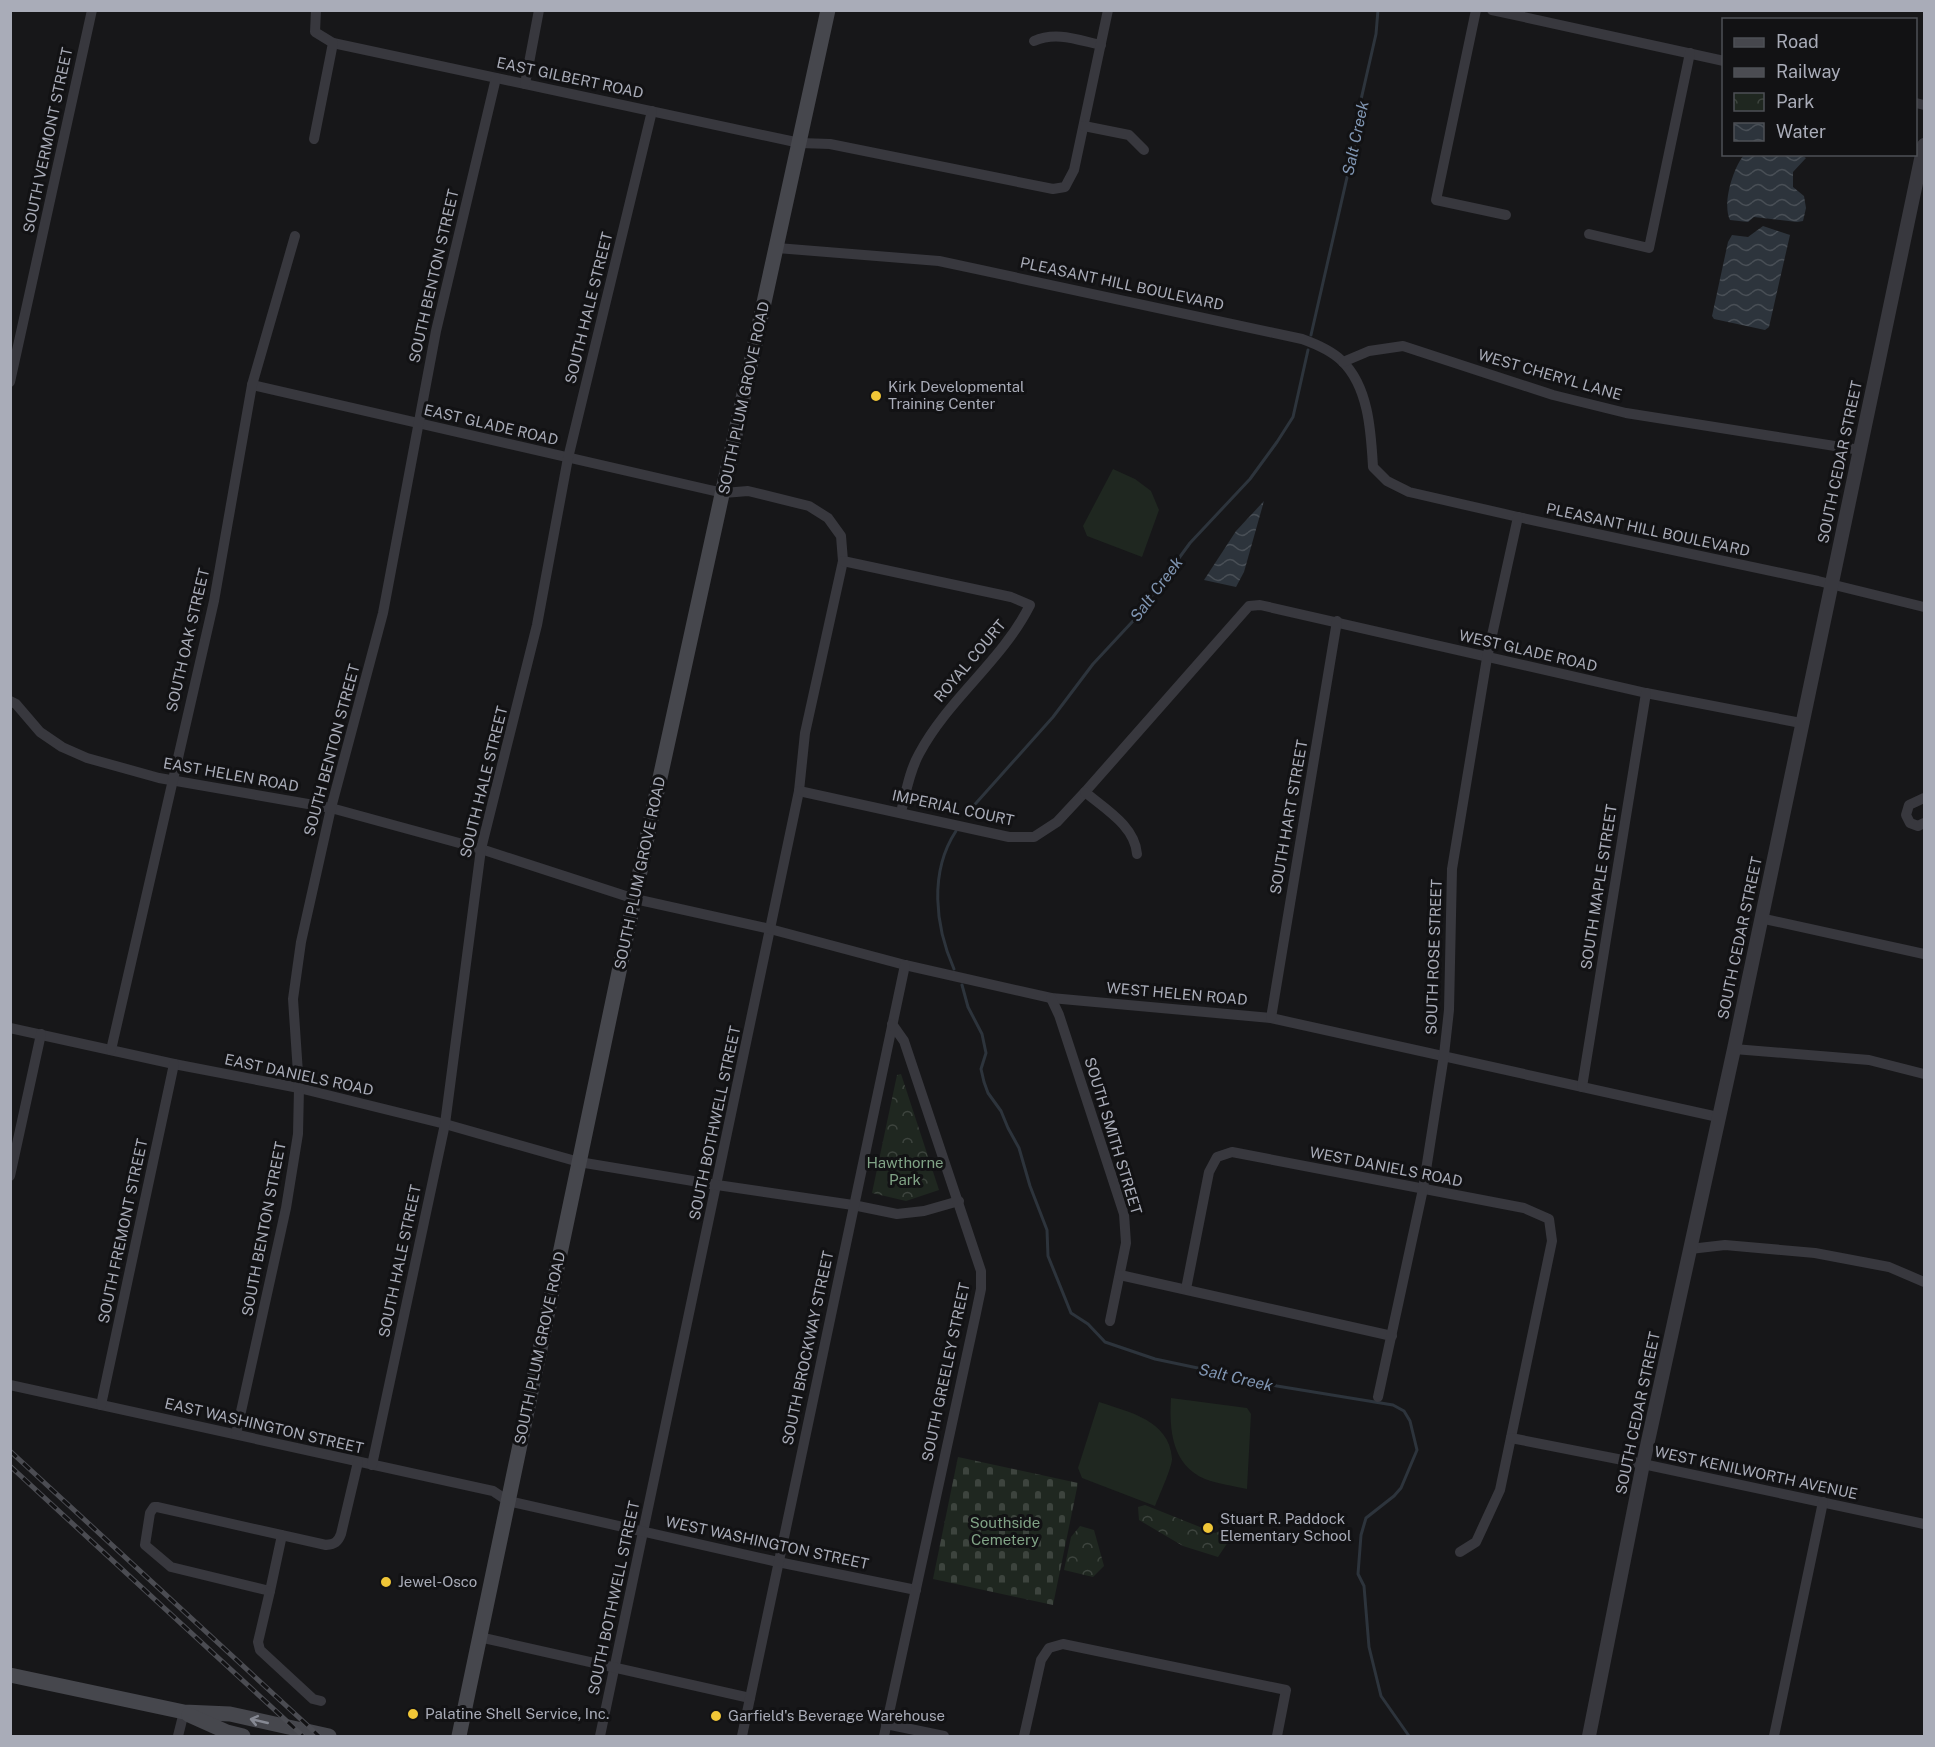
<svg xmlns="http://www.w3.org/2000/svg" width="1935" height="1747" viewBox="0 0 1935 1747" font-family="'Public Sans',sans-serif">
  <defs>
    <pattern id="cemetery-stones" width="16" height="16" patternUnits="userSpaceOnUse" patternTransform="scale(1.5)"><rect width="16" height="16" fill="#1f2720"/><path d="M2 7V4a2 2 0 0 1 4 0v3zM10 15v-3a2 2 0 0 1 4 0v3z" fill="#3d443e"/></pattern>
    <pattern id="park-crowns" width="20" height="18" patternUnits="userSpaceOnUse" patternTransform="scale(1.5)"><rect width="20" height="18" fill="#1f2720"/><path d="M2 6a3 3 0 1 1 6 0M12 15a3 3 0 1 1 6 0" fill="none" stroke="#3d443e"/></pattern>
    <pattern id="water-waves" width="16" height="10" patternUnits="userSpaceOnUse" patternTransform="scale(1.5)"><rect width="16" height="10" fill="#2d343c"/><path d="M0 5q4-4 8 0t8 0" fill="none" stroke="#494f56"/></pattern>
  </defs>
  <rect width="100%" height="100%" fill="#171719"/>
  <g fill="#1f2720">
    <polygon points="1113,469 1135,479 1151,491 1159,510 1142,557 1087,536 1083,526"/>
    <path d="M 1171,1398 L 1247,1408 L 1251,1414 L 1247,1489 C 1234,1486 1218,1484 1205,1479 C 1172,1465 1169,1430 1171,1398 Z"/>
    <path d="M 1099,1402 C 1129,1412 1169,1420 1172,1458 C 1173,1465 1159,1496 1155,1506 L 1082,1478 L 1078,1468 Z"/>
  </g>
  <polygon fill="url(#cemetery-stones)" points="958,1457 1078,1483 1053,1605 933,1579"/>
  <g fill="url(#park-crowns)">
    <polygon points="901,1074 939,1190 906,1201 872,1193 897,1075"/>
    <polygon points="1145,1505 1215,1533 1224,1529 1228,1542 1218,1557 1183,1546 1139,1520 1138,1507"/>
    <polygon points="1080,1526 1094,1530 1104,1566 1093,1577 1064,1570 1071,1537"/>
  </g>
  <g fill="url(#water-waves)">
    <path d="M 1801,155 L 1806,158 L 1793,172 L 1793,187 L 1804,196 L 1806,208 L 1803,221 L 1797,222 L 1754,217 L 1748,222 L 1730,220 C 1722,204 1733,168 1744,155 Z"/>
    <polygon points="1763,226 1790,235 1769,327 1765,330 1714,319 1712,316 1728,242 1732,235 1748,237"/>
    <polygon points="1264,501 1244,572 1236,587 1204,580 1236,531"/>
  </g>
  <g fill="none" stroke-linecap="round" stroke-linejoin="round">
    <g stroke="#2d343c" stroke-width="3">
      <polyline points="1311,335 1359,125 1360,104 1376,34 1378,10"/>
      <polyline points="969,811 1053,717 1093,664 1133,621 1190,543 1250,479 1277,442 1293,417 1308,350"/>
      <path d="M 954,969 C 935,926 929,872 956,831"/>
      <polyline points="962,985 968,1007 982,1034 986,1053 981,1069 984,1082 988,1093 1001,1111 1008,1128 1019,1148 1030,1186 1047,1230 1048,1256 1071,1313 1088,1324 1105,1342 1155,1359 1250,1379 1277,1386 1393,1405 1404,1411 1410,1421 1417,1450 1401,1488 1394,1496 1366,1518 1361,1535 1358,1574 1364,1586 1369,1647 1381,1696 1409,1736"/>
    </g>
    <g stroke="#38383e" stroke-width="10">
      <polyline points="1476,10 1436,200 1506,215"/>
      <polyline points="1492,10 1724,61"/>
      <path d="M 1034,41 C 1056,31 1078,40 1101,45"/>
      <polyline points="333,43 800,143 830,144 1053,189 1065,187 1074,170 1108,10"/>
      <polyline points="525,84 539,10"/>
      <polyline points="1916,103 1924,105"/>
      <polyline points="1084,126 1129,135 1144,150"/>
      <polyline points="314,139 333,43 315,32 316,10"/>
      <polyline points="1589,234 1649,248 1690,53"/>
      <path d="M 777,248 L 939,261 L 1302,339 C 1316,344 1331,350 1342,361 C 1369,387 1371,433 1373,467 L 1387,481 L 1409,492 L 1518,517 L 1818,581 L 1924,607"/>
      <polyline points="1343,362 1369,351 1403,346 1553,395 1626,413 1860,450"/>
      <polyline points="10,382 92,10"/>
      <polyline points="252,385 710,490 724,493 748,491 809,506 828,518 841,536 843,561 805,733 799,791 600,1736"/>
      <path d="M 843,561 L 1011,597 L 1030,605 C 1002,661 948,699 919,754 C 909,772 906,793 901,812"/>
      <polyline points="10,701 16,704 40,732 62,747 87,758 159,778 331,808 481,849 635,899 770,929 905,965 1051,998 1271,1018 1718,1117"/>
      <polyline points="799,791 1009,837 1034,837 1057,822 1085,792 1249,606 1260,605 1646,693 1801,723"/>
      <path d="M 1085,792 C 1105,809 1135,826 1137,854"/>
      <polyline points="1924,798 1909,805 1906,815 1910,823 1918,826 1924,823"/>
      <polyline points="1760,918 1924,954"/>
      <polyline points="1051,998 1059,1015 1124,1214 1126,1243 1110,1321"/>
      <polyline points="1271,1018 1337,621"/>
      <polyline points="10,1028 174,1064 299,1088 445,1124 579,1162 717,1185 853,1205 897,1214 924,1211 959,1201"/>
      <polyline points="1734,1049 1869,1060 1924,1074"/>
      <polyline points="111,1050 214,601 252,385 295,236"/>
      <polyline points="1582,1087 1646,693"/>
      <polyline points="10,1176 41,1034"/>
      <polyline points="1690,1249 1725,1245 1815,1253 1889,1267 1924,1282"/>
      <polyline points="1120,1275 1392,1336"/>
      <polyline points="1186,1289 1209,1172 1217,1157 1232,1152 1524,1208 1549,1219 1552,1241 1500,1490 1476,1542 1460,1552"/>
      <polyline points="10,1385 493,1491 508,1501 778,1562 916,1590"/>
      <polyline points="1378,1397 1423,1189 1444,1055 1449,1010 1452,869 1487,658 1518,517"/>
      <polyline points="101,1405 174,1064"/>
      <polyline points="236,1434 286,1208 298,1134 299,1088 293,999 301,942 331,808 383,613 436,331 496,78"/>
      <polyline points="1511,1438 1643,1464 1924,1524"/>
      <polyline points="372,1465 445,1124 481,849 537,625 568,458 652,111"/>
      <path d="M 282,1535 L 270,1591 L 171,1567 L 145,1545 L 150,1513 L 154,1507 L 157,1507 L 326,1545 C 335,1544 338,1542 341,1534 L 358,1462"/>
      <polyline points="270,1591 258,1642 260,1650 313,1699 321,1701"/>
      <polyline points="479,1637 750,1698"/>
      <polyline points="886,1724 944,1736"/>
      <polyline points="178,1736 184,1712"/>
      <polyline points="742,1736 905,965"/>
      <polyline points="884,1736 976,1313 981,1289 981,1271 904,1041 892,1024"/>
      <polyline points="1024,1736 1041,1660 1049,1648 1063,1644 1286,1690 1277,1736"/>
      <polyline points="1774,1736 1823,1502"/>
    </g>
    <polyline stroke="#38383e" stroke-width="14" points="1589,1736 1643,1464 1734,1049 1924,145"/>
    <g stroke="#46474d" stroke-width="15">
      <polyline points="10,1675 184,1712 230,1714 329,1736"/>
      <polyline points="189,1715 227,1732 243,1736"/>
      <polyline points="459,1736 651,819 828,10"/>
    </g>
    <defs>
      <g id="rail">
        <polyline points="10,1451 319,1736"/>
        <polyline points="10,1466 303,1736"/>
      </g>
    </defs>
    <use href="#rail" stroke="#4b4c52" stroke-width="5"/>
    <use href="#rail" stroke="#121214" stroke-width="3" stroke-dasharray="9" stroke-linecap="butt"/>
  </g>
  <defs><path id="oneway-shaft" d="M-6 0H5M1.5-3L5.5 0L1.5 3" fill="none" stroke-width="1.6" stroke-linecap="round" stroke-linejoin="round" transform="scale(1.5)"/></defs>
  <use stroke="#868993" href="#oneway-shaft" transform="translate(259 1721) rotate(-167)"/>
  <g fill="#f0c637" stroke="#121214" stroke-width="2">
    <circle cx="876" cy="396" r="6"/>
    <circle cx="1208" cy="1528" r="6"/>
    <circle cx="386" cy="1582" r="6"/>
    <circle cx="413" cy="1714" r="6"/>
    <circle cx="716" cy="1716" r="6"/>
  </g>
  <g text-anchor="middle" stroke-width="6" stroke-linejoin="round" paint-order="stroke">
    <g font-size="15" fill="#a9acb8" stroke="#121214">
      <text transform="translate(570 78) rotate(12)" y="5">EAST GILBERT ROAD</text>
      <text transform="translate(48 140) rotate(-78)" y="5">SOUTH VERMONT STREET</text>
      <text transform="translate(434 276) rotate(-77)" y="5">SOUTH BENTON STREET</text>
      <text transform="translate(1122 284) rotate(12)" y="5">PLEASANT HILL BOULEVARD</text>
      <text transform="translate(589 308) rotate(-76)" y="5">SOUTH HALE STREET</text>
      <text transform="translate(1550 375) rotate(16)" y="5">WEST CHERYL LANE</text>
      <text transform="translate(744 398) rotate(-78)" y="5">SOUTH PLUM GROVE ROAD</text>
      <text transform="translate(491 425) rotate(13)" y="5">EAST GLADE ROAD</text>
      <text transform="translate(1840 462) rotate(-78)" y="5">SOUTH CEDAR STREET</text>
      <text transform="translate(1648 530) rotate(12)" y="5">PLEASANT HILL BOULEVARD</text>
      <text transform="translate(188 640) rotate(-77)" y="5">SOUTH OAK STREET</text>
      <text transform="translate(1528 651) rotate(13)" y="5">WEST GLADE ROAD</text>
      <text transform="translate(970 661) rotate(-50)" y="5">ROYAL COURT</text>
      <text transform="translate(332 750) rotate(-75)" y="5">SOUTH BENTON STREET</text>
      <text transform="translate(231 775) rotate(10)" y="5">EAST HELEN ROAD</text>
      <text transform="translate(484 782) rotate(-76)" y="5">SOUTH HALE STREET</text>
      <text transform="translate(953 808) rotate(12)" y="5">IMPERIAL COURT</text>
      <text transform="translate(1289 817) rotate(-80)" y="5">SOUTH HART STREET</text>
      <text transform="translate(640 873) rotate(-78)" y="5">SOUTH PLUM GROVE ROAD</text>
      <text transform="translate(1599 887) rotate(-81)" y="5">SOUTH MAPLE STREET</text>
      <text transform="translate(1740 938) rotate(-78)" y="5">SOUTH CEDAR STREET</text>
      <text transform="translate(1434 957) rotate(-88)" y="5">SOUTH ROSE STREET</text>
      <text transform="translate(1177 994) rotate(5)" y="5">WEST HELEN ROAD</text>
      <text transform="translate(299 1075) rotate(12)" y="5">EAST DANIELS ROAD</text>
      <text transform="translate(715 1123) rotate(-78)" y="5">SOUTH BOTHWELL STREET</text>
      <text transform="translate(1113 1136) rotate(73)" y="5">SOUTH SMITH STREET</text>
      <text transform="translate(1386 1167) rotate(11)" y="5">WEST DANIELS ROAD</text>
      <text transform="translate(264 1229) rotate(-79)" y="5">SOUTH BENTON STREET</text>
      <text transform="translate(123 1231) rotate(-78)" y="5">SOUTH FREMONT STREET</text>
      <text transform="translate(400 1261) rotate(-78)" y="5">SOUTH HALE STREET</text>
      <text transform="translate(540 1348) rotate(-78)" y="5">SOUTH PLUM GROVE ROAD</text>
      <text transform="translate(808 1348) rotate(-78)" y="5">SOUTH BROCKWAY STREET</text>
      <text transform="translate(946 1372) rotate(-78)" y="5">SOUTH GREELEY STREET</text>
      <text transform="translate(1638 1413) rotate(-78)" y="5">SOUTH CEDAR STREET</text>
      <text transform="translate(264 1426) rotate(13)" y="5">EAST WASHINGTON STREET</text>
      <text transform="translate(1756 1473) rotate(12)" y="5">WEST KENILWORTH AVENUE</text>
      <text transform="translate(767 1543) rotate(12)" y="5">WEST WASHINGTON STREET</text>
      <text transform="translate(614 1598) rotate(-78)" y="5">SOUTH BOTHWELL STREET</text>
    </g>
    <g font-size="15" fill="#a9acb8" stroke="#121214" text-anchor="start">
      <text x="888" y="392">Kirk Developmental<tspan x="888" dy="17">Training Center</tspan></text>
      <text x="1220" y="1524">Stuart R. Paddock<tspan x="1220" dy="17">Elementary School</tspan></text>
      <text x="398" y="1587">Jewel-Osco</text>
      <text x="425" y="1719">Palatine Shell Service, Inc.</text>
      <text x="728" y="1721">Garfield's Beverage Warehouse</text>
    </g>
    <g font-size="15" fill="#80a386" stroke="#121214">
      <text x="905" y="1168">Hawthorne<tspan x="905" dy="17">Park</tspan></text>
      <text x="1005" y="1528">Southside<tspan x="1005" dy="17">Cemetery</tspan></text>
    </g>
    <g font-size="16" font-style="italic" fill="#8096b3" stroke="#121214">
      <text transform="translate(1355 138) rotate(-78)" y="6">Salt Creek</text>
      <text transform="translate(1156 589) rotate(-53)" y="6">Salt Creek</text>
      <text transform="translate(1236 1377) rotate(13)" y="6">Salt Creek</text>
    </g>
  </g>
  <rect width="1935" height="1747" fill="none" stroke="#a9acb8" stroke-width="24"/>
  <rect x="1722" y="18" width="195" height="138" fill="#121214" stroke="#4e5056" stroke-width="1.5"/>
  <rect x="1734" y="38" width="30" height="9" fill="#46474d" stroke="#4e5056" stroke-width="1.5"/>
  <text x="1776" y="48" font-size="18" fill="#a9acb8">Road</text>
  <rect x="1734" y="68" width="30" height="9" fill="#4b4c52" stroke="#4e5056" stroke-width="1.5"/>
  <text x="1776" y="78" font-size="18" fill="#a9acb8">Railway</text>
  <rect x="1734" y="93" width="30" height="18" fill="url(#park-crowns)" stroke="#4e5056" stroke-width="1.5"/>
  <text x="1776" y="108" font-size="18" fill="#a9acb8">Park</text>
  <rect x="1734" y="123" width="30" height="18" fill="url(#water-waves)" stroke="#4e5056" stroke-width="1.5"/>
  <text x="1776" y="138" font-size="18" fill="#a9acb8">Water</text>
</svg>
